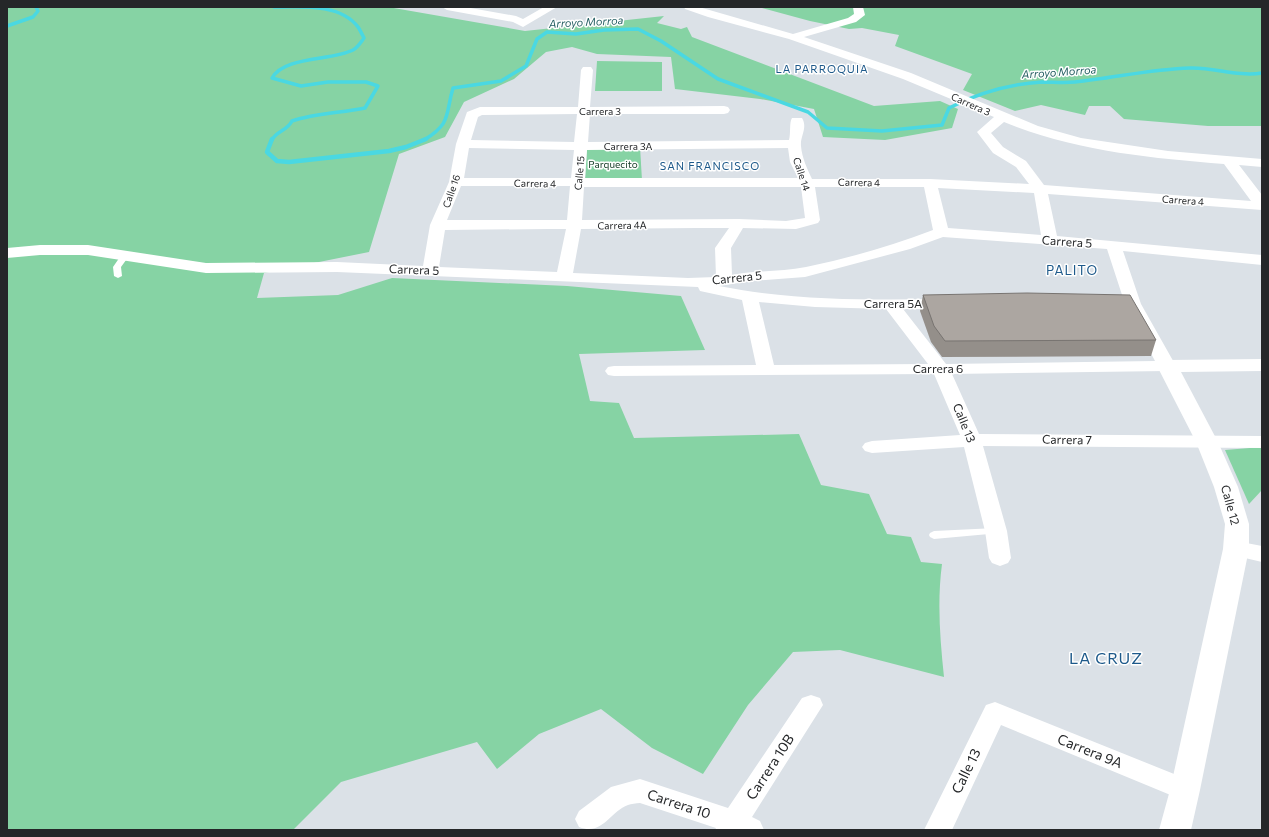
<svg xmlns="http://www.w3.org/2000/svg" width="1269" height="837" viewBox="0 0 1269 837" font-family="Commissioner,sans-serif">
  <rect width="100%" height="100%" fill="#dbe1e7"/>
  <g fill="#86d3a4">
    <path d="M 7,7 L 388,7 L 525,31 L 664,16 L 657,23 L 681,29 L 687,27 L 692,37 L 874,106 L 940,101 L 958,109 L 952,128 L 885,140 L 823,137 L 814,109 L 760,99 L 675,89 L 671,57 L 597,54 L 572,47 L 546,52 L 514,79 L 464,102 L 445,137 L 399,154 L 369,252 L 264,273 L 257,298 L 338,295 L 392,278 L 567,286 L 681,296 L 705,350 L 579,354 L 590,401 L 619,403 L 634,438 L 799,434 L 821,485 L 869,494 L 887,534 L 911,537 L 921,562 L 942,564 C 937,602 940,639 944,677 L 840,650 L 793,652 L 748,705 L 703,774 L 652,748 L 601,709 L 539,734 L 497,769 L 477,742 L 341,782 L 293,830 L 7,830 Z"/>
    <polygon points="758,7 1262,7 1262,126 1208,126 1124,119 1110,106 1089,106 1085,115 1041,105 1015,111 963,90 972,74 895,46 899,35 862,28 849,29 810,21"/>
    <polygon points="597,61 662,62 662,91 595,91"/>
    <polygon points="587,147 640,147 642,180 585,181"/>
    <polygon points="1262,447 1262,490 1249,504 1225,450"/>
  </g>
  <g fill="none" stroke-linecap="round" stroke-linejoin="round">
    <g stroke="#4ad8e2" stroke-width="3.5">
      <polyline points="7,26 33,17 38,11 36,7"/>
      <path d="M 272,140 C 276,131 287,131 292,121 C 316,113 341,113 365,108 L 378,86 L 366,82 L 328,82 L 301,86 L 272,78 C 284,56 331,61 353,50 C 358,47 361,42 364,38 C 362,34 360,30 358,27 C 340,3 300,7 274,7"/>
      <path d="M 424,140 C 452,123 445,115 453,88 L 501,81 L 526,66 L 537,39 L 547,32 L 576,34 L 604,30 L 638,29 L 661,41 L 718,79 L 808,112 L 827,128 L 882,131 L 942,125 L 949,108 C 978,93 1009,84 1042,82 C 1053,82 1064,83 1075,82 C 1114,78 1151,69 1190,68 C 1214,67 1237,77 1262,73"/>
    </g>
    <polyline stroke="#4ad8e2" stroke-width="4.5" points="272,139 267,152 277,161 289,162 389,151 406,147 426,139"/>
    <g fill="#fff" fill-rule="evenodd">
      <polygon points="122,254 128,254 129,256 121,267 122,276 118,278 114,276 113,267"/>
      <polygon points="996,528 1000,529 1001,531 1000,533 934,539 930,537 929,535 930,533 934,531"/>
    </g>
    <g fill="#fff" fill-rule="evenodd">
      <polygon points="442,7 465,7 516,16 523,19 544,7 557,7 523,27 513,22 447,10"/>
      <path d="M 684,7 L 699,7 L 793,34 L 848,18 L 854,14 L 853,7 L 863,7 L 865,15 L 856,22 L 804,37 L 911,73 L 1038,126 L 1081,138 L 1168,151 L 1262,159 L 1262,167 L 1239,165 L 1262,195 L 1262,210 L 1048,194 L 1057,236 L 1262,255 L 1262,265 L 1123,251 L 1141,304 L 1176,366 L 1173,370 L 1167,371 L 952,374 L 979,434 L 1262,436 L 1262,448 L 983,446 L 1007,531 L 1011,558 L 1008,563 L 1000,566 L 992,563 L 989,558 L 985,531 L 964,447 L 872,453 L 865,451 L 862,447 L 865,443 L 872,441 L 960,435 L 934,374 L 614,376 L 608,375 L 605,371 L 608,367 L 614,366 L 756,365 L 742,300 L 700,291 L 698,287 L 337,272 L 206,273 L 88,255 L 40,255 L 7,258 L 7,248 L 40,245 L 88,245 L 206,263 L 337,262 L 423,266 L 430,225 L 449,182 L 456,144 L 467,112 L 480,107 L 578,107 L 581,70 L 583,67 L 591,67 L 593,70 L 590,107 L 724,106 L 728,107 L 730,110 L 728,113 L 724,114 L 590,114 L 588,142 L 789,140 C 791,133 789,123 792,118 L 802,118 C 808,128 800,136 801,146 C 802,158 807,168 812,179 L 930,179 L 1029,184 L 1016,167 L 993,153 L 977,132 L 994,117 L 903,79 L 789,39 L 708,17 L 685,9 ZM 577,114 L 574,142 L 471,140 L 478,117 L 482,115 ZM 1004,122 C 1074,151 1150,158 1224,164 L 1251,201 L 1044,185 L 1026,161 L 1003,147 L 991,133 ZM 469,148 L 574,150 L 571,178 L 464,178 ZM 788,148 L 790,162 L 798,178 L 585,178 L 587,150 ZM 461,186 L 570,186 L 567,220 L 447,220 ZM 584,187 L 801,187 L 805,218 L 786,221 L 739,219 L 582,220 ZM 815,187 L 924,187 L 933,230 C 892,246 849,258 806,267 C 782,272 757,270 732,275 L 731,248 L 743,228 L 796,229 L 818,223 L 820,220 ZM 938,188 L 1034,193 L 1041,235 L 948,228 ZM 696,228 L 729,228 L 715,248 L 716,277 L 688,278 L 573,273 L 581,229 ZM 548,229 L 566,229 L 557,272 L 439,267 L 445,230 ZM 943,237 L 1107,249 L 1125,304 L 1155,361 L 946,364 L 903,309 L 948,309 L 954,308 L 956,304 L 954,300 L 948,299 C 872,300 794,301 719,286 L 751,281 L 805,277 L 910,249 ZM 759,302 L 815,307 L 886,309 L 928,364 L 774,365 Z"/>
      <polygon points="1236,541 1262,546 1262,562 1228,554 1225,549 1228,544"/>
      <path d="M 811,695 L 820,698 L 823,705 L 752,817 L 760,821 L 764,830 L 715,830 L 716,828 L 640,803 C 636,803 631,804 628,805 C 609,812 603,836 579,827 L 575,819 L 579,811 L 611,787 L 640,779 L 728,808 L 802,698 Z"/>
      <polygon points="995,702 1194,782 1198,790 1194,798 1185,801 1001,725 952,830 924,830 986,705"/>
    </g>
    <polygon fill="#fff" fill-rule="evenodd" points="1262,359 1262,371 1181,372 1218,442 1238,487 1249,524 1249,549 1200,790 1191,830 1159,830 1170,790 1223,549 1225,524 1214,487 1196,442 1157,366 1160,362 1167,360"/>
  </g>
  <polygon fill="#948f8a" points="923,295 1156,340 1151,356 942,357 931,342 920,311"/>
  <polygon fill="#aca6a1" stroke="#787471" points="1027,293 1130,295 1156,340 945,341 934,326 923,295"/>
  <g text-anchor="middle" stroke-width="3" stroke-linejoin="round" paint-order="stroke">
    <g font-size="10" fill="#252729" stroke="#fff">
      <text transform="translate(971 104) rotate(24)" y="4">Carrera 3</text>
      <text x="600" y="115">Carrera 3</text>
      <text x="628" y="150">Carrera 3A</text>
      <text transform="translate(579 173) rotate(-85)" y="4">Calle 15</text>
      <text transform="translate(802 174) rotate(72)" y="4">Calle 14</text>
      <text transform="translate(859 182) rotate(1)" y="4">Carrera 4</text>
      <text transform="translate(535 183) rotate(1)" y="4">Carrera 4</text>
      <text transform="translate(451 191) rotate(-71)" y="4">Calle 16</text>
      <text transform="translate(1183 200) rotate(4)" y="4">Carrera 4</text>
      <text transform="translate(622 225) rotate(-1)" y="4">Carrera 4A</text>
    </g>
    <g font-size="10" fill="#103822" stroke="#fff">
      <text x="613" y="168">Parquecito</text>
    </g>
    <g font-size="11" font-style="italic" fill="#245e62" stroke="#fff">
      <text transform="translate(586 22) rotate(-3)" y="4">Arroyo Morroa</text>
      <text transform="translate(1059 72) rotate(-4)" y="4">Arroyo Morroa</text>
    </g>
    <g font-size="11" letter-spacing="1" fill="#1d598a" stroke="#fff">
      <text x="822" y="73">LA PARROQUIA</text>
      <text x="710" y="170">SAN FRANCISCO</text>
    </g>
    <g font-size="12" fill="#252729" stroke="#fff">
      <text transform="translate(1067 242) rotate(4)" y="4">Carrera 5</text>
      <text transform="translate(414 270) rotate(2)" y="4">Carrera 5</text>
      <text transform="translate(737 278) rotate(-6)" y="4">Carrera 5</text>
      <text x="893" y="308">Carrera 5A</text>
      <text x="938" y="373">Carrera 6</text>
      <text transform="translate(964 423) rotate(68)" y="4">Calle 13</text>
      <text transform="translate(1067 440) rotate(1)" y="4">Carrera 7</text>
      <text transform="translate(1230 505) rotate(75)" y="4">Calle 12</text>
    </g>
    <g font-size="13" letter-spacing="1" fill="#1d598a" stroke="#fff">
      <text x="1072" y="275">PALITO</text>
    </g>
    <g font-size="14" fill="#252729" stroke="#fff">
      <text transform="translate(1090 751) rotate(22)" y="5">Carrera 9A</text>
      <text transform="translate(770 767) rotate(-57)" y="5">Carrera 10B</text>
      <text transform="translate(966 771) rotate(-64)" y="5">Calle 13</text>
      <text transform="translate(679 804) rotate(18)" y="5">Carrera 10</text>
    </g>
    <g font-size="16" letter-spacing="1" fill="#1d598a" stroke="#fff">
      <text x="1106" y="664">LA CRUZ</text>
    </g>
  </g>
  <rect width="1269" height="837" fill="none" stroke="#252729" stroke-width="16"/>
</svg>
